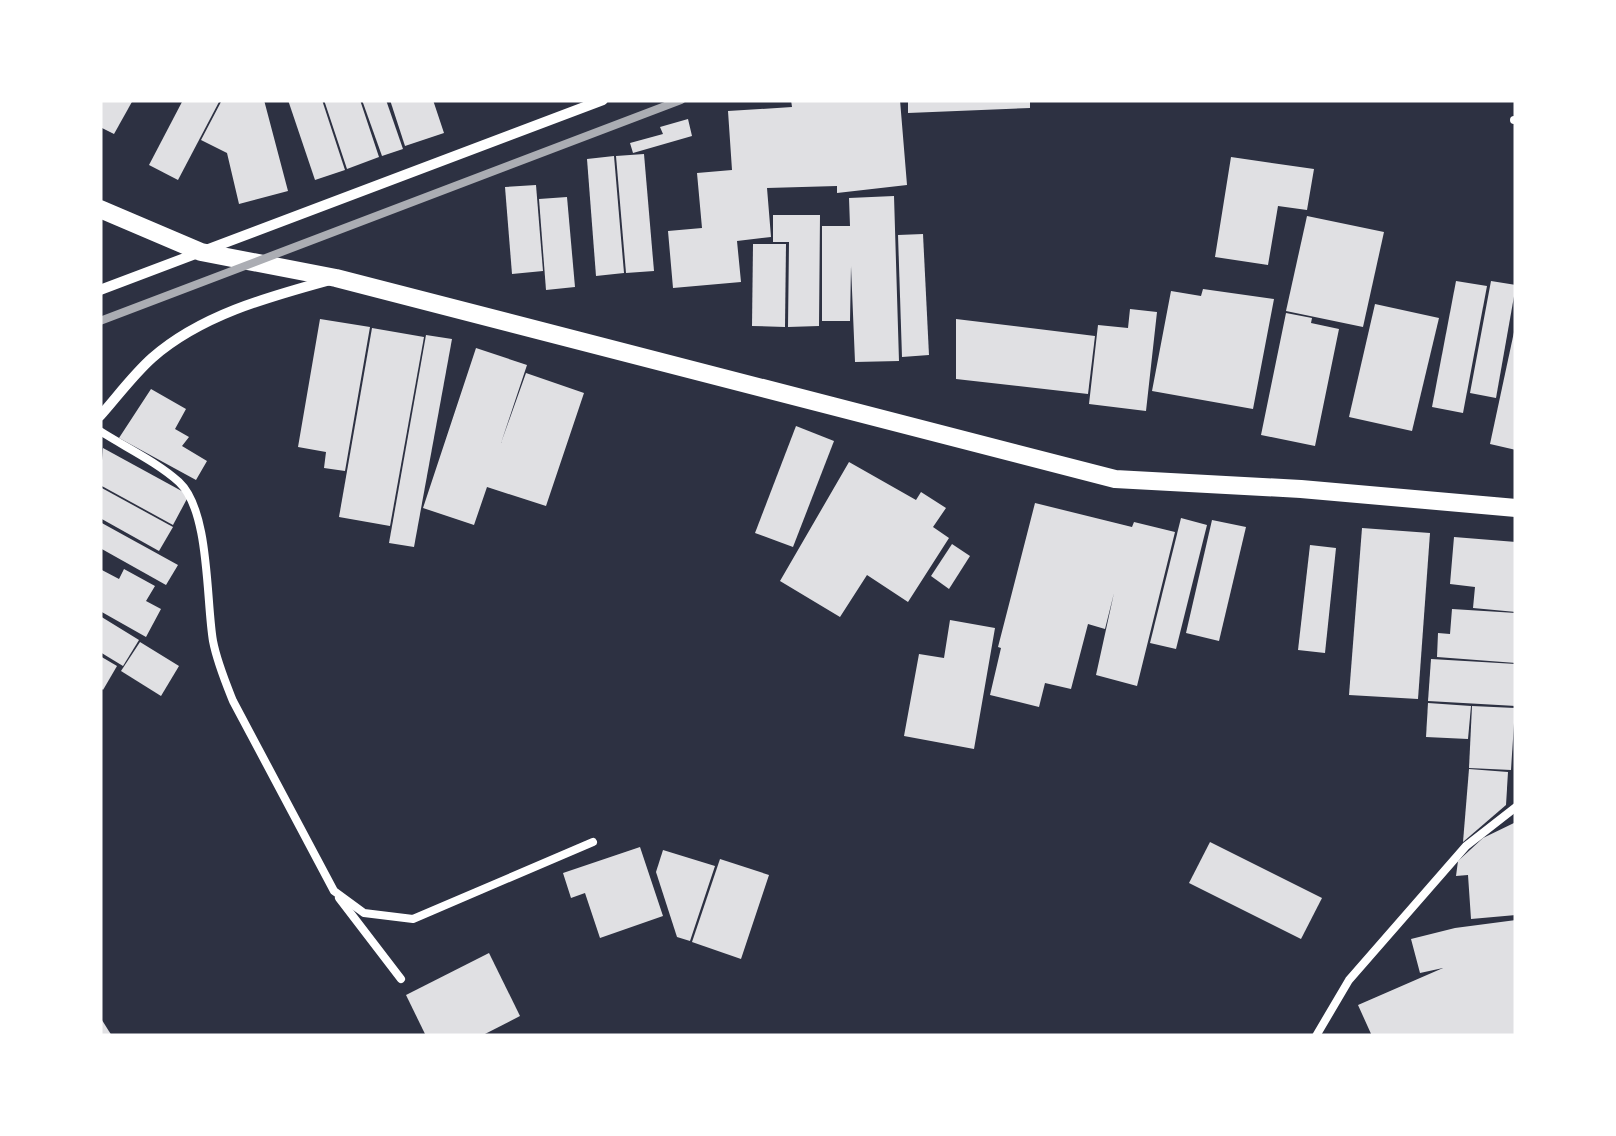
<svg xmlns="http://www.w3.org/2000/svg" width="1616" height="1136" viewBox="0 0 1616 1136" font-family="Raleway,sans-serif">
  <rect width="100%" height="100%" fill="#2d3142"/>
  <g fill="#e0e0e3">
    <polygon points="100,100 133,100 114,134 100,127"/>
    <polygon points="183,100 220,100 178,180 149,165"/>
    <polygon points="222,100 264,100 288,191 239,204 227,153 201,140"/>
    <polygon points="288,100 322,100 345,170 315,180"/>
    <polygon points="324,100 360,100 379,157 347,169"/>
    <polygon points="362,100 386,100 403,149 382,156"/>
    <polygon points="390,100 433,100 444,133 405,146"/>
    <polygon points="791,100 900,100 907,185 837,193 837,186 767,188 771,237 737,241 741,282 673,288 668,231 702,228 697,173 732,170 728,111 792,107"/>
    <polygon points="908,100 1030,100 1030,108 908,113"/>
    <polygon points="688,119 692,136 633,153 630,143 663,134 660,127"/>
    <polygon points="644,154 654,271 626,273 616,156"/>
    <polygon points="614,156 624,273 596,276 587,159"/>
    <polygon points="1231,157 1314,169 1307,210 1278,206 1268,265 1215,257"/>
    <polygon points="536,185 543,271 512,274 505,187"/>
    <polygon points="894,196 899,361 855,362 851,266 850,321 822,321 822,226 850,226 849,198"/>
    <polygon points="567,197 575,287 546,290 539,199"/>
    <polygon points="773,215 820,215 819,326 788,327 789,242 773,242"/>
    <polygon points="1307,216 1384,232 1363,327 1286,311"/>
    <polygon points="923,234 929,355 902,357 898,235"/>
    <polygon points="753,244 786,244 785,327 752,326"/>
    <polygon points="1456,281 1487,286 1463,413 1432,407"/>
    <polygon points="1491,281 1516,285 1496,398 1470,393"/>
    <polygon points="1203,289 1274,299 1253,409 1152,391 1171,291 1201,296"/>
    <polygon points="1375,304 1439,318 1412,431 1349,417"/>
    <polygon points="1130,309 1157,312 1146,411 1089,404 1098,325 1128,328"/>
    <polygon points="1286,313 1312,318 1311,323 1339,329 1315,446 1261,435"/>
    <polygon points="320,319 370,327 345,471 324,468 326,452 298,447"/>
    <polygon points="956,319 1095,336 1088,394 956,379"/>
    <polygon points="372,328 424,337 390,526 339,517"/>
    <polygon points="1514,332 1516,332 1516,450 1490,444"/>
    <polygon points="426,335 452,339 414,547 389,543"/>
    <polygon points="476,348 527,365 501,443 526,373 584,393 546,506 487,487 474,525 423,508"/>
    <polygon points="151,389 186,409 175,429 189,437 182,446 207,461 196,480 119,438"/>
    <polygon points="796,426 834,441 793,547 755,533"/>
    <polygon points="103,448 189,495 173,525 100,485"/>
    <polygon points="849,462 916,500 921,492 946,508 933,527 949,538 908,602 867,575 840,617 780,581"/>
    <polygon points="100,487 173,527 159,551 100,518"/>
    <polygon points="1035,503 1132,527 1134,522 1175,532 1137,686 1096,675 1114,593 1105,629 1088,624 1071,689 1045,683 1039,707 990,695 1001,648 998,647"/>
    <polygon points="1181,518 1207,525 1176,649 1150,643"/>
    <polygon points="1212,520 1246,527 1219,641 1186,633"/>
    <polygon points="100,522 178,565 166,585 100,548"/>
    <polygon points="1362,528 1430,533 1418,699 1349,695"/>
    <polygon points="1454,537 1516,542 1516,612 1473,608 1475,587 1450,584"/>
    <polygon points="952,544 970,556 949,589 931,576"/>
    <polygon points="1310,545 1336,548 1325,653 1298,650"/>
    <polygon points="100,569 119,579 124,569 155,586 146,601 161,609 146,637 100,611"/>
    <polygon points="1452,609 1516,613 1516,663 1437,657 1438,633 1450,634"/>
    <polygon points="100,616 139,640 123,666 100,652"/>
    <polygon points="950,620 995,628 974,749 904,736 919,654 944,658"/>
    <polygon points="140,642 179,666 161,696 121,671"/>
    <polygon points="100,656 117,666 103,690 100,687"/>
    <polygon points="1431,659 1516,664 1516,706 1428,701"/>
    <polygon points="1428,703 1471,706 1468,739 1426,737"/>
    <polygon points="1472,706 1515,708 1511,770 1469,768"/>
    <polygon points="1469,769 1508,772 1506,805 1463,842"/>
    <polygon points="1516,822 1516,915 1471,919 1468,875 1456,876 1458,861 1483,838"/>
    <polygon points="1210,842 1322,898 1301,939 1189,883"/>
    <polygon points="640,847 663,916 600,938 585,893 571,898 563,873"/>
    <polygon points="663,850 715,866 690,941 677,937 656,872"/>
    <polygon points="720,859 769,875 741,959 692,942"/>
    <polygon points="1516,920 1516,1036 1372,1036 1358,1005 1443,968 1420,973 1411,939 1455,928"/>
    <polygon points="489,953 520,1016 481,1036 426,1036 406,995"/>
    <polygon points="100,1017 112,1036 100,1036"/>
  </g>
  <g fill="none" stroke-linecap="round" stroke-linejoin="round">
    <g stroke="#fff" stroke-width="8">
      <polyline points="1514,120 1516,120"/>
      <path d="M 100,431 C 125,447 157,462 179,482 C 210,511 206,600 213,641 C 217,662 225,681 233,701 L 334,891 L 364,913 L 413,919 L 593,842"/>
      <polyline points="339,898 401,979"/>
      <polyline points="1316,1036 1349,980 1466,846 1516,807"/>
    </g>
    <g stroke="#fff" stroke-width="10">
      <polyline points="100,290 603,100"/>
      <path d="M 100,416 C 117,397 133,375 152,358 C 201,315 268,297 330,280"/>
    </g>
    <polyline stroke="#fff" stroke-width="18" points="100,209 201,252 336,278 1115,479 1301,489 1516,508"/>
    <polyline stroke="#abadb3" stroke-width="8" points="100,321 681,100"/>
  </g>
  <rect width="1616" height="1136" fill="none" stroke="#ffffff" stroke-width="205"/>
</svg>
